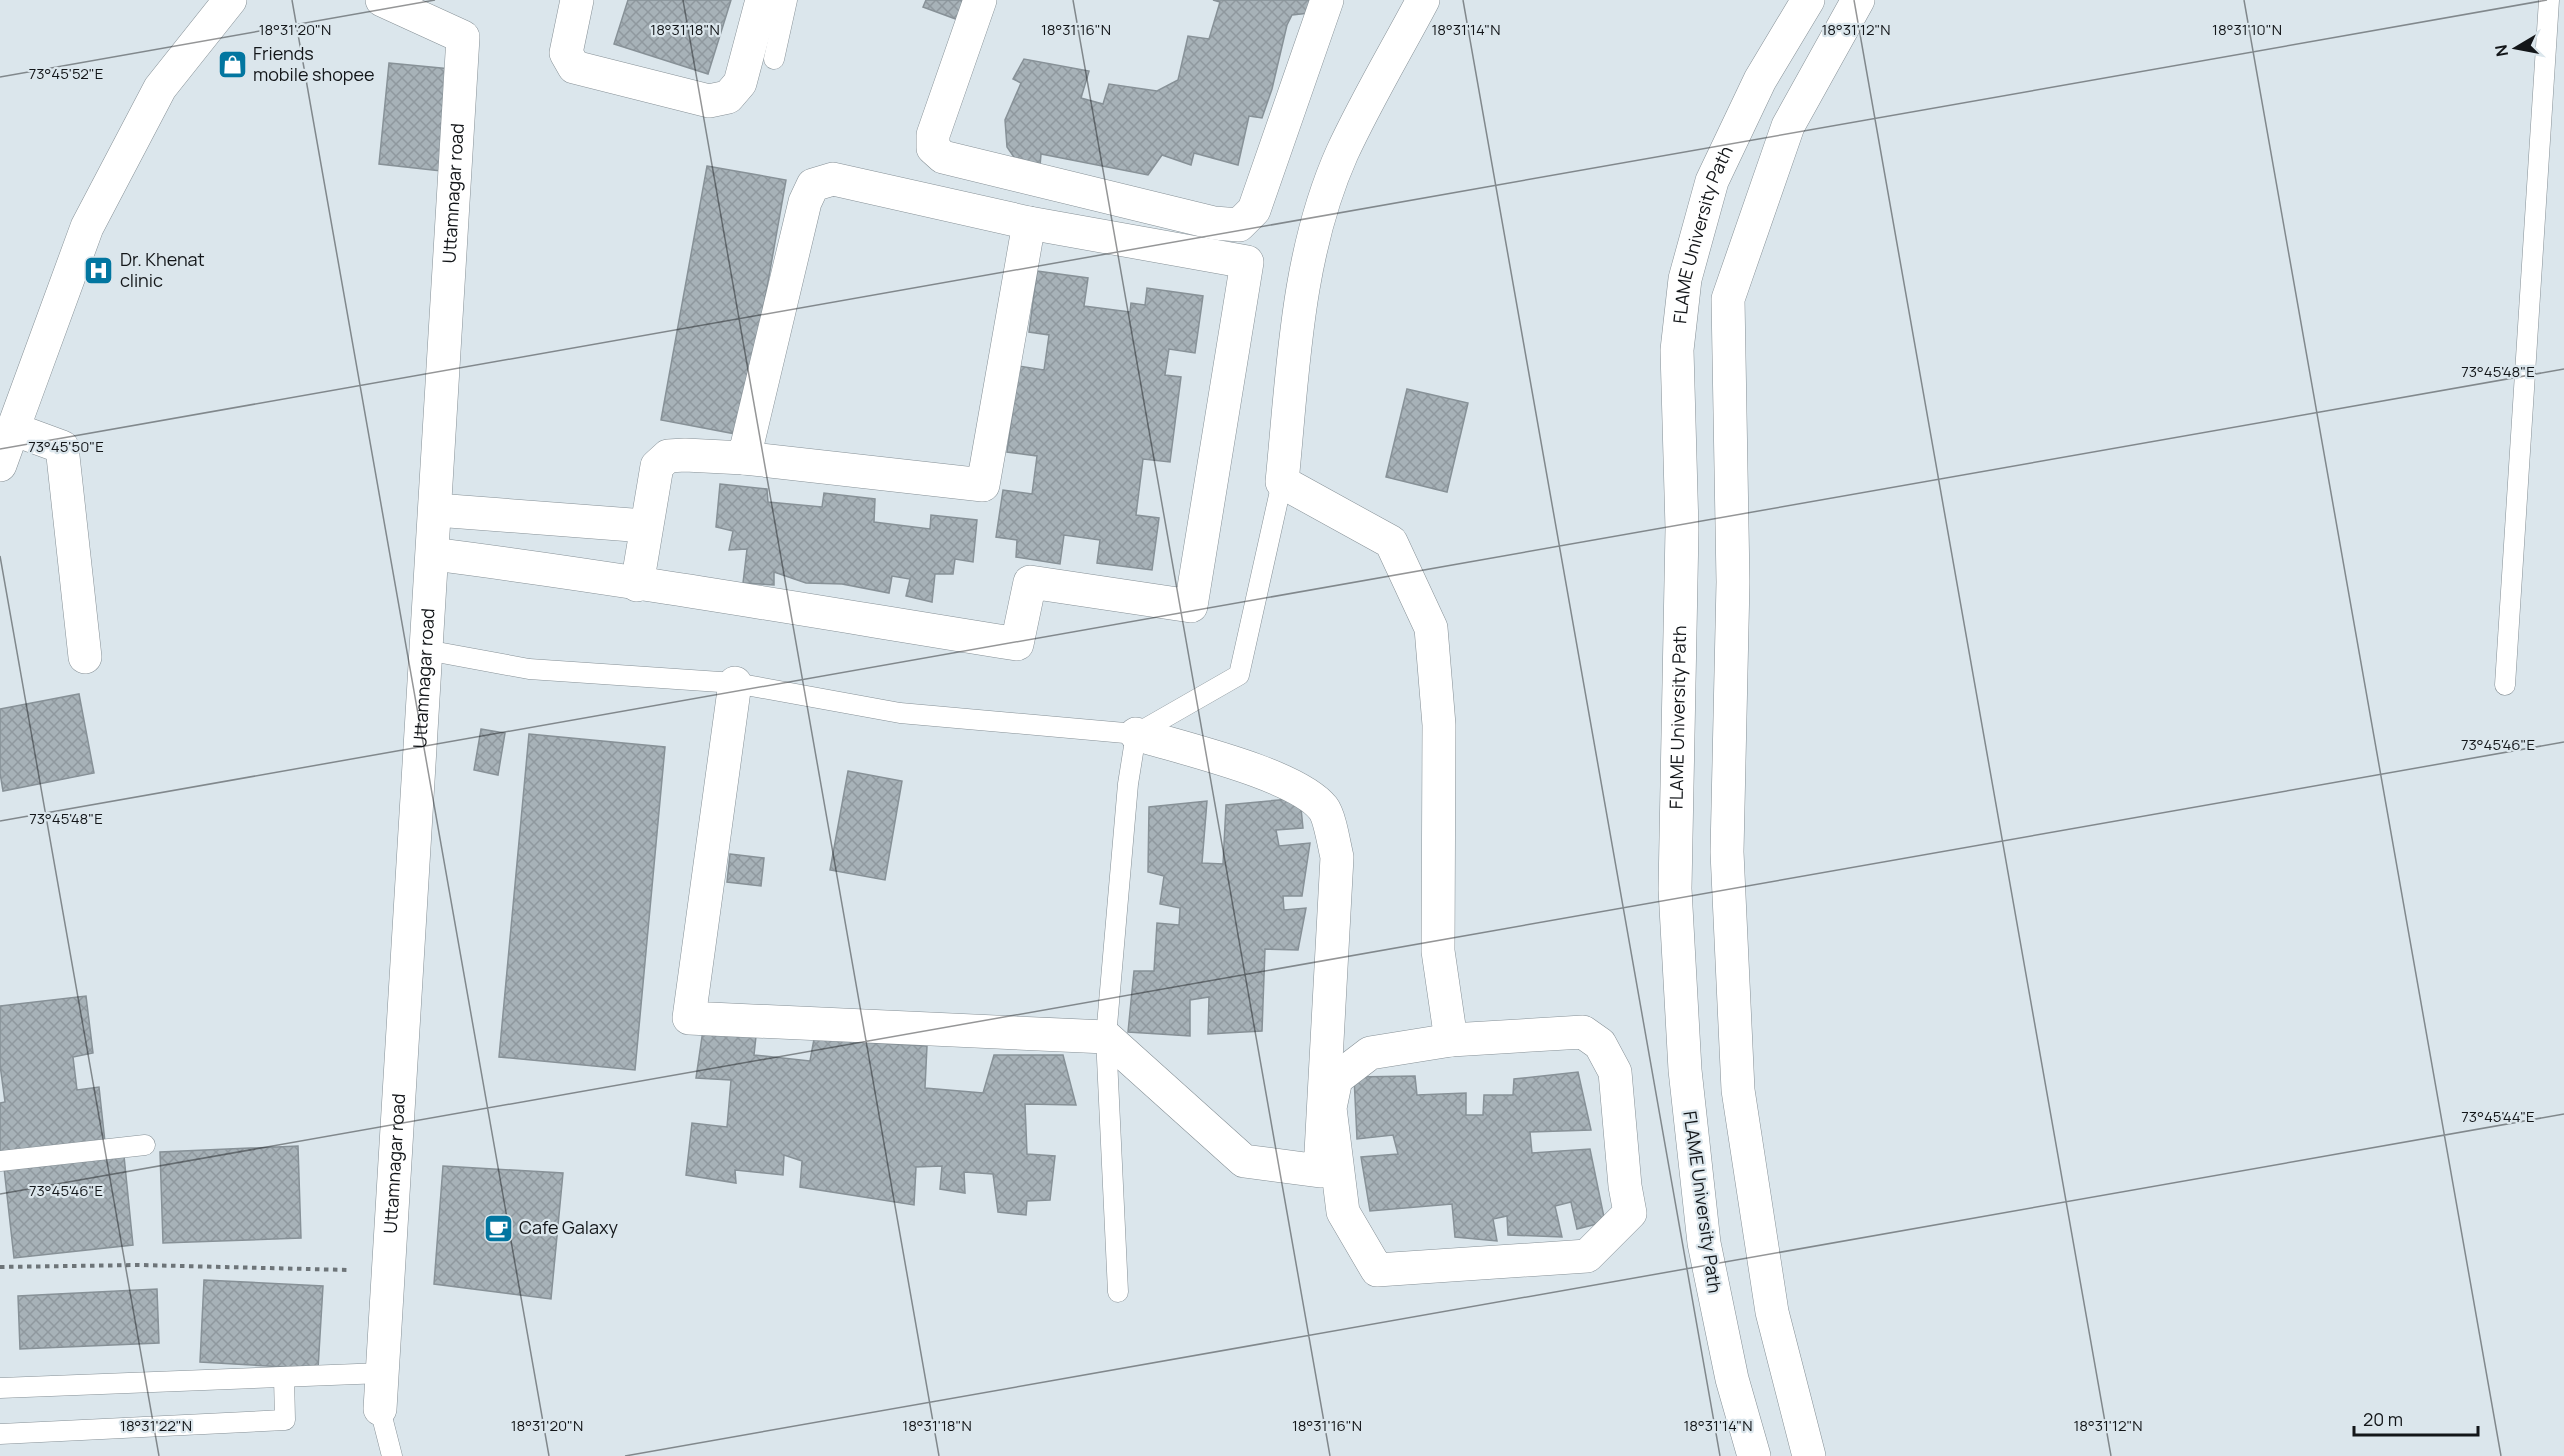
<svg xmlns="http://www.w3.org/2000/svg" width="2564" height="1456" viewBox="0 0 2564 1456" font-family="Manrope,sans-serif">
  <defs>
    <pattern id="building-cross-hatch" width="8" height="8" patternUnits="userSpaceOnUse" patternTransform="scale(1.5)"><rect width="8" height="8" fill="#a7b2b8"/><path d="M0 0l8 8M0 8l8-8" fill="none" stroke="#8f989e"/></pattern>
  </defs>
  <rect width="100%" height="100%" fill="#dbe6ec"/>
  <g fill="url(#building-cross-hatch)" stroke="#879197" stroke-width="1.5">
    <polygon points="628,0 731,0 708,74 614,44"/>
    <polygon points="926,0 960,0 968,3 961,21 923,7"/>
    <polygon points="1213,0 1316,0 1318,12 1292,15 1287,25 1272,89 1262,118 1249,116 1238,165 1194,153 1191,165 1162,155 1148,175 1041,154 1040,166 1016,160 1007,147 1005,120 1021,83 1013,79 1024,59 1089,71 1081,98 1103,104 1109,84 1157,91 1178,80 1188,36 1209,39 1220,2"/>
    <polygon points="389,63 451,69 441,171 379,164"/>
    <polygon points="707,166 786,180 741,435 661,420"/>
    <polygon points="1037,271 1088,278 1084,306 1130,312 1131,303 1145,305 1147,288 1203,296 1195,353 1169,349 1165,375 1181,377 1170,462 1143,459 1136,515 1159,518 1152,570 1097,563 1100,540 1064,535 1060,564 1016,557 1017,540 996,537 1003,490 1032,494 1037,456 1007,452 1019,366 1044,370 1049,335 1029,332"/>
    <polygon points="1407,389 1468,403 1447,492 1386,477"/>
    <polygon points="720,484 767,489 768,502 822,507 824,493 875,499 874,522 930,529 931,515 977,520 973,562 955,559 953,574 935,574 932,602 906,596 910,579 892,576 889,593 842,584 806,583 774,572 774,585 743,583 747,549 729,550 733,531 716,527"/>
    <polygon points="79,694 94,773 3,791 0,773 0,709"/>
    <polygon points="481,729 505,733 498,775 474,770"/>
    <polygon points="529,734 665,747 635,1070 499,1057"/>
    <polygon points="848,771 902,781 885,880 830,870"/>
    <polygon points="1300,798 1303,828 1276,830 1279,846 1310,843 1302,896 1283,896 1284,910 1306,908 1298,950 1265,949 1262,1031 1208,1034 1209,997 1190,1000 1190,1036 1128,1032 1134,971 1154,971 1157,923 1179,925 1180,908 1160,904 1164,876 1148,872 1149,807 1207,801 1202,863 1223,864 1226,805"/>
    <polygon points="730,854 764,858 761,886 727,882"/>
    <polygon points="86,996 93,1053 73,1057 77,1090 99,1087 105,1142 0,1154 0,1103 5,1102 0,1065 0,1006"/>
    <polygon points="757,1027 754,1055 810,1061 814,1039 927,1046 925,1088 983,1093 994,1055 1063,1055 1076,1105 1025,1104 1027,1154 1055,1156 1050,1200 1027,1201 1026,1215 998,1212 993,1174 964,1172 965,1193 940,1189 942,1166 916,1167 914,1205 800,1187 802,1161 784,1155 783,1175 735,1170 736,1183 686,1175 692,1123 727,1127 731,1080 696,1078 703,1030"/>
    <polygon points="1578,1072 1591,1130 1530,1132 1532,1153 1590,1149 1605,1222 1577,1229 1571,1202 1555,1206 1562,1237 1508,1235 1507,1216 1493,1219 1497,1241 1455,1237 1452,1204 1370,1211 1361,1157 1398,1154 1393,1135 1357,1139 1354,1077 1415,1076 1417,1095 1466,1093 1466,1115 1483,1115 1484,1095 1513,1095 1514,1079"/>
    <polygon points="298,1146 301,1238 163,1243 160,1152"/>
    <polygon points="124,1156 133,1245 14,1258 4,1168"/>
    <polygon points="443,1166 563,1173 551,1299 434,1284"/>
    <polygon points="204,1280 323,1286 318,1369 200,1362"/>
    <polygon points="157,1289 159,1343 20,1349 18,1296"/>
  </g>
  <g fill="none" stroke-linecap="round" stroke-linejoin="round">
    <defs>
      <g id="service">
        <polyline points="774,59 787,0"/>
        <polyline points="426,650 529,669 735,683 900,713 1136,734 1239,675 1282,482"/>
        <polyline points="2505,685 2549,0"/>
        <polyline points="0,1161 145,1145"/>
        <polyline points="1118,1292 1106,1037 1128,784 1136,734"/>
        <polyline points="0,1388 383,1373"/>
        <polyline points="380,1409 392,1456"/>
        <polyline points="0,1434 285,1420 284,1377"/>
      </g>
      <g id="minor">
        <polyline points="577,0 566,53 574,67 709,101 728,97 740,83 762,0"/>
        <polyline points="980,0 933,135 933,148 943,157 1214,223 1239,225 1254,210 1327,0"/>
        <path d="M 1423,0 C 1396,51 1366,101 1342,153 C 1296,256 1293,372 1282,482 L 1391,542 L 1431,628 L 1439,725 L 1438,951 L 1451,1040"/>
        <polyline points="0,465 13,429"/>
        <polyline points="436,510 645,526"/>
        <path d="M 433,554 C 628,579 823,613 1017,644 L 1030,582 L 1191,606 L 1247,262 L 1029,223 L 983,485 L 744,458"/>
        <polyline points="637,585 657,466 668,456 685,455 744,458 805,202 813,185 833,179 1029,223"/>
        <polyline points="85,657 62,447 13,429 87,227 160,88 230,0"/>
        <path d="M 735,683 L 689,1018 L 1106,1037 L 1244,1161 L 1320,1171 L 1337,857 C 1334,845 1330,817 1323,808 C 1296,774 1181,748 1136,734"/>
        <polygon points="1583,1032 1600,1044 1615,1072 1625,1186 1630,1213 1587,1256 1377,1270 1343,1212 1330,1108 1336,1079 1370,1053 1451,1040"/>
        <path id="s1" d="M 380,1409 L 463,37 L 382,0"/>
        <path id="s2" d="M 1754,1456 L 1732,1379 L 1704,1243 L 1685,1070 L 1675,889 L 1682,529 L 1677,350 L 1685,279 L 1712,181 L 1760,80 L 1808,0"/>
        <polyline points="1809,1456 1772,1312 1738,1090 1727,852 1733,582 1728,299 1788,126 1858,0"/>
      </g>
    </defs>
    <use href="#service" stroke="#869096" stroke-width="21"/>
    <use href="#minor" stroke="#869096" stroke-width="34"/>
    <polyline stroke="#6d7478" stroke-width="4" stroke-dasharray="4.5 4.5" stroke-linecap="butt" points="0,1267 139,1265 350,1270"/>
    <use href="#service" stroke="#fff" stroke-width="20"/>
    <use href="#minor" stroke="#fff" stroke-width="33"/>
  </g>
  <path fill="none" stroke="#131619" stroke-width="1.5" stroke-opacity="0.45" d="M 292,0 L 549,1456M 683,0 L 939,1456M 1073,0 L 1330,1456M 1463,0 L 1720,1456M 1854,0 L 2111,1456M 2244,0 L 2501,1456M 0,77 L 435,0M 0,449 L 2547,0M 0,556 L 159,1456M 0,821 L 2564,369M 0,1194 L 2564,742M 625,1456 L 2564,1114"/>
  <defs>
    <symbol id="shop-square" viewBox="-11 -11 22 22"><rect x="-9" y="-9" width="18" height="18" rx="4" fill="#0276a0" stroke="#dbe6ec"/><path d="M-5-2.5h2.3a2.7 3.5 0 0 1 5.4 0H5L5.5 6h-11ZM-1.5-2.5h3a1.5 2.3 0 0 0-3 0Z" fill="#fff"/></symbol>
    <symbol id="hospital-square" viewBox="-11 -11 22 22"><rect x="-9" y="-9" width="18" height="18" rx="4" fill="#0276a0" stroke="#dbe6ec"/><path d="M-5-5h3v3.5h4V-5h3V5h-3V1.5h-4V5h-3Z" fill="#fff"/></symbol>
    <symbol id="cafe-square" viewBox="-11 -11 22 22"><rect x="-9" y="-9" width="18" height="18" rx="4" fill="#0276a0" stroke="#dbe6ec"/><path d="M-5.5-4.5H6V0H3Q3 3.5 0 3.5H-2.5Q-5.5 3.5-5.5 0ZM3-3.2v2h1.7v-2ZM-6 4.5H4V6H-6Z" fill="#fff"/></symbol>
  </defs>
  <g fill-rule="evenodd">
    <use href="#shop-square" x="216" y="48" width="33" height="33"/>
    <use href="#hospital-square" x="82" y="254" width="33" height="33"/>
    <use href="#cafe-square" x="482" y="1212" width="33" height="33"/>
  </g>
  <g text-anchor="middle" stroke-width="4.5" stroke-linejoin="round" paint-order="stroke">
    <g font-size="18" fill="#131619" stroke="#dbe6ec" text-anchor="start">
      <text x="253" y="60">Friends<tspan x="253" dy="21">mobile shopee</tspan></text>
      <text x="120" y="266">Dr. Khenat<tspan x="120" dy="21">clinic</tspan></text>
      <text x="519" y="1234">Cafe Galaxy</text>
    </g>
    <g font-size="18" fill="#131619" stroke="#dbe6ec">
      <text dy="6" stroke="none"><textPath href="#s1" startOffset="1218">Uttamnagar road</textPath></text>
      <text dy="6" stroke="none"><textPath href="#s2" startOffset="1232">FLAME University Path</textPath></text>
      <text dy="6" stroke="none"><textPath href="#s1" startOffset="732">Uttamnagar road</textPath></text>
      <text dy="6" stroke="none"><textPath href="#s2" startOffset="746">FLAME University Path</textPath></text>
      <text dy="6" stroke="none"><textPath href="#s1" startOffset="246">Uttamnagar road</textPath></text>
      <text transform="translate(1702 1202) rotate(82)" y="6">FLAME University Path</text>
    </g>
  </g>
  <g font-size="15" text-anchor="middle" fill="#131619" stroke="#dbe6ec" stroke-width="4.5" stroke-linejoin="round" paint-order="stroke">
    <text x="295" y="35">18°31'20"N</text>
    <text x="685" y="35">18°31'18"N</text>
    <text x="1076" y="35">18°31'16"N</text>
    <text x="1466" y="35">18°31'14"N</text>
    <text x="1856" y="35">18°31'12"N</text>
    <text x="2247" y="35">18°31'10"N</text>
    <text x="66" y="79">73°45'52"E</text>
    <text x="2498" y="377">73°45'48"E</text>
    <text x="66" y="452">73°45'50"E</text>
    <text x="2498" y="750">73°45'46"E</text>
    <text x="66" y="824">73°45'48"E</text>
    <text x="2498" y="1122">73°45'44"E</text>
    <text x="66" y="1196">73°45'46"E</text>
    <text x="156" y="1431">18°31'22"N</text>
    <text x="547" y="1431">18°31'20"N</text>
    <text x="937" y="1431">18°31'18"N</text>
    <text x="1327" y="1431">18°31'16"N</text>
    <text x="1718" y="1431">18°31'14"N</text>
    <text x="2108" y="1431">18°31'12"N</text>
  </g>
  <g transform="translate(2516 48) rotate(260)" stroke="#dbe6ec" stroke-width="4.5" paint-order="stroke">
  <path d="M0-4.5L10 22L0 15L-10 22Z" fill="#131619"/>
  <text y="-9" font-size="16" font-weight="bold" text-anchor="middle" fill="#131619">N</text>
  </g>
  <path d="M2354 1426v9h124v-9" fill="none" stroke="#131619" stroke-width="3"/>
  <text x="2363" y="1426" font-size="18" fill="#131619" stroke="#dbe6ec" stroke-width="4.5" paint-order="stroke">20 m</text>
</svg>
